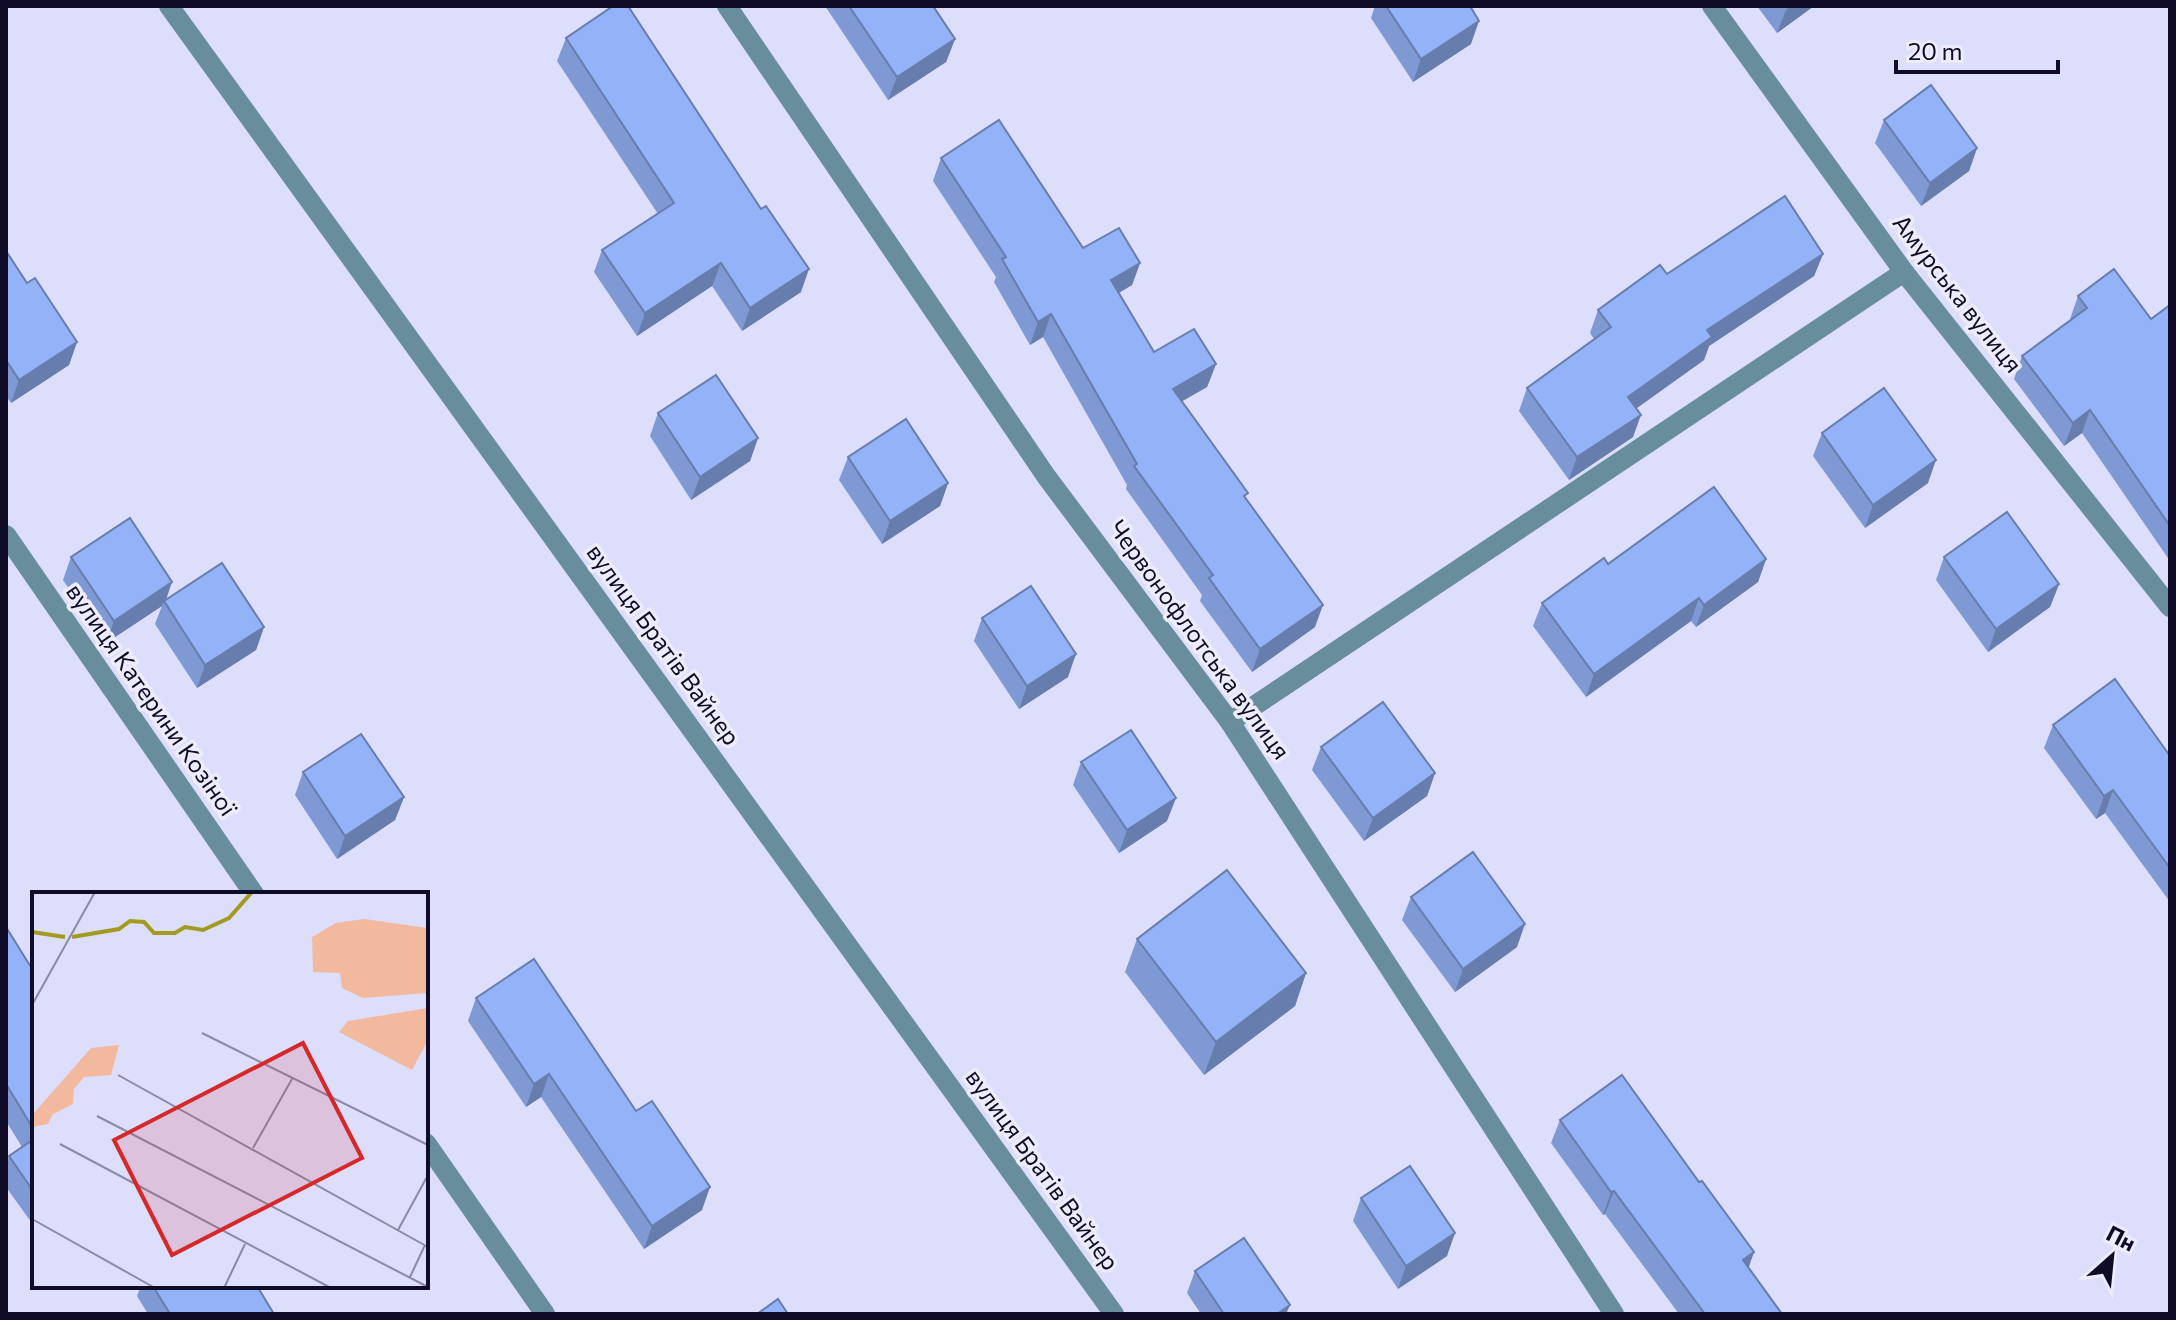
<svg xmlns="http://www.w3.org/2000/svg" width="2176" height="1320" viewBox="0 0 2176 1320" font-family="Commissioner,sans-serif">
  <rect width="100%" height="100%" fill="#ddddfc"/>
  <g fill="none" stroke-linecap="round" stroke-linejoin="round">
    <g stroke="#688d9c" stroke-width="20">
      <polyline points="169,6 1114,1314"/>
      <polyline points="727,6 1046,476 1230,722 1614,1314"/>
      <polyline points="1712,6 1904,272 2170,607"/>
      <polyline points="6,535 254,894"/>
      <polyline points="1230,722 1904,272"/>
      <polyline points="426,1143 545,1314"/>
    </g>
  </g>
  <g fill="#7e99d4">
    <polygon points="825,6 933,6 955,39 946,62 888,100"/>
    <polygon points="1375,6 1470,6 1471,44 1413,82 1371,18"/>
    <polygon points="1757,6 1814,6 1777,33"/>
    <polygon points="566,38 801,292 742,331 712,286 637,336 594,272 602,250 658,214 557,61"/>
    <polygon points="1884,120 1977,148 1969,171 1921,206 1875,143"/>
    <polygon points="941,158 1083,248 1140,263 1132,285 1119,293 1154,352 1216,364 1207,387 1182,401 1246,499 1315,627 1252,672 1200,601 1202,595 1126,489 1127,485 1043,337 1030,345 994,282 996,277 933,181"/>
    <polygon points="6,251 27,283 77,342 69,365 11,403 6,396"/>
    <polygon points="1823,254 1814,276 1709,346 1704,360 1637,408 1633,437 1569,480 1519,411 1527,388 1594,339 1590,333 1598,310 1667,274"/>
    <polygon points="2078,296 2151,319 2170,305 2170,567 2168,565 2170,561 2082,433 2064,446 2014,379 2022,356 2071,320 2070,319"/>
    <polygon points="658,413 758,438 750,461 691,500 650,436"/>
    <polygon points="1822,433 1928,483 1865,528 1813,456"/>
    <polygon points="848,457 948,483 940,506 882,544 839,480"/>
    <polygon points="71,557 166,600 264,627 256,650 197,688 155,624 162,606 106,643 63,580"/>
    <polygon points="1944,557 2059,584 2050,607 1988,652 1936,580"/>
    <polygon points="1766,559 1758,582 1696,627 1691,621 1586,697 1533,626 1542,603 1608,564"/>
    <polygon points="982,618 1068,677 1019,709 974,641"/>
    <polygon points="2053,725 2170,756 2170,902 2105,813 2096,819 2044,748"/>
    <polygon points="1321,747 1435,773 1427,796 1364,841 1312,770"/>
    <polygon points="1081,762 1167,821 1119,853 1073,785"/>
    <polygon points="303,772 404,797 395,820 337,859 295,795"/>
    <polygon points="1411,897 1517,947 1455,992 1402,920"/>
    <polygon points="6,927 34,972 34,1226 6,1187 6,1165 9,1156 22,1147 6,1121"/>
    <polygon points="1137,939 1306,973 1295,1006 1204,1075 1125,972"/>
    <polygon points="476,998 636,1111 702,1210 644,1249 541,1097 526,1107 468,1021"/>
    <polygon points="1560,1120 1699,1182 1754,1252 1748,1268 1782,1314 1679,1314 1605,1214 1603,1215 1551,1143"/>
    <polygon points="1361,1198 1447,1256 1398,1289 1353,1221"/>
    <polygon points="1195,1271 1286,1314 1201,1314 1187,1293"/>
    <polygon points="141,1286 257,1286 274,1314 148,1314 137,1296"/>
  </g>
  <g fill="#677dad">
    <polygon points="1791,6 1814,6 1777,33 1786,10"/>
    <polygon points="1479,21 1471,44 1413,82 1421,59"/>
    <polygon points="955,39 946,62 888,100 897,77"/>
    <polygon points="1977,148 1969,171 1921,206 1930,183"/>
    <polygon points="1823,254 1814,276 1709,346 1704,360 1620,420 1628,397 1707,330"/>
    <polygon points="721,263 712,286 637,336 645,313"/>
    <polygon points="1140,263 1132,285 1102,302 1111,280"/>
    <polygon points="809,269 801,292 742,331 750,308"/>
    <polygon points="1051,314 1043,337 1030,345 1038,322"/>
    <polygon points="77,342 69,365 11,403 19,380"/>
    <polygon points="1216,364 1207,387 1165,411 1173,389"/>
    <polygon points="2090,410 2082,433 2064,446 2073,423"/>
    <polygon points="1641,415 1633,437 1569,480 1577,457"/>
    <polygon points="758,438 750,461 691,500 700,477"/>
    <polygon points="1936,460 1928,483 1865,528 1873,505"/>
    <polygon points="948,483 940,506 882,544 890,521"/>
    <polygon points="1766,559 1758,582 1696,627 1704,605"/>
    <polygon points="172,582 165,603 164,601 162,606 106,643 114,621"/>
    <polygon points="2059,584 2050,607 1988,652 1996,629"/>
    <polygon points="1699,598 1691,621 1586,697 1594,674"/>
    <polygon points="1323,605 1315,627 1252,672 1260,649"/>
    <polygon points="264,627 256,650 197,688 205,665"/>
    <polygon points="1076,654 1068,677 1019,709 1027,686"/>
    <polygon points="1435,773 1427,796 1364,841 1373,818"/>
    <polygon points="2113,790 2105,813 2096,819 2104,796"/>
    <polygon points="404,797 395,820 337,859 345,836"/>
    <polygon points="1176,798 1167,821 1119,853 1127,830"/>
    <polygon points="1525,924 1517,947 1455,992 1463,969"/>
    <polygon points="1306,973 1295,1006 1204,1075 1216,1042"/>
    <polygon points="549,1074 541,1097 526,1107 534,1084"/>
    <polygon points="710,1187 702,1210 644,1249 652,1226"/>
    <polygon points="1614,1191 1605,1214 1603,1215 1611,1192"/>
    <polygon points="1455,1233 1447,1256 1398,1289 1406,1266"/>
    <polygon points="1754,1252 1746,1275 1743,1260"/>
    <polygon points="1290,1305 1286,1314 1277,1314"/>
  </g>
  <g fill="#93b2f7" stroke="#677dad" stroke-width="2">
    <polygon points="613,6 628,6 761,209 766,206 809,269 750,308 721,263 645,313 602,250 674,203 566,38"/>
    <polygon points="849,6 933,6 955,39 897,77"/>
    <polygon points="1386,6 1470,6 1479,21 1421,59"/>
    <polygon points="1931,85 1977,148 1930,183 1884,120"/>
    <polygon points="999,120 1083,248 1119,228 1140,263 1111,280 1154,352 1194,329 1216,364 1173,389 1248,493 1244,496 1323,605 1260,649 1209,578 1213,575 1134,466 1137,464 1051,314 1038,322 1002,259 1006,257 941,158"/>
    <polygon points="1785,196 1823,254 1707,330 1712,337 1628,397 1641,415 1577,457 1527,388 1611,327 1598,310 1660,265 1667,274"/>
    <polygon points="6,251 27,283 35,278 77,342 19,380 6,360"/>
    <polygon points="2114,269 2151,319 2170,305 2170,526 2090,410 2073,423 2022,356 2087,308 2078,296"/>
    <polygon points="716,375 758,438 700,477 658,413"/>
    <polygon points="1884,388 1936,460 1873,505 1822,433"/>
    <polygon points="906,419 948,483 890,521 848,457"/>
    <polygon points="1714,487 1766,559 1704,605 1699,598 1594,674 1542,603 1604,558 1608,564"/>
    <polygon points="2007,512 2059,584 1996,629 1944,557"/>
    <polygon points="130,518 172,582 114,621 71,557"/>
    <polygon points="222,563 264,627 205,665 164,601"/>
    <polygon points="1031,586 1076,654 1027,686 982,618"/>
    <polygon points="2115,679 2170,756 2170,868 2113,790 2104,796 2053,725"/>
    <polygon points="1383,702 1435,773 1373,818 1321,747"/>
    <polygon points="1131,730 1176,798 1127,830 1081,762"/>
    <polygon points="361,734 404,797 345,836 303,772"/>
    <polygon points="1473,852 1525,924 1463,969 1411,897"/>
    <polygon points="1227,870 1306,973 1216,1042 1137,939"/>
    <polygon points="6,927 34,972 34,1130 6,1084"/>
    <polygon points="534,959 636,1111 652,1101 710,1187 652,1226 549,1074 534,1084 476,998"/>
    <polygon points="1622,1075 1699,1182 1702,1181 1754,1252 1743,1260 1782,1314 1705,1314 1614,1191 1611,1192 1560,1120"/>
    <polygon points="34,1139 34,1192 9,1156"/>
    <polygon points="1410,1166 1455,1233 1406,1266 1361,1198"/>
    <polygon points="1244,1238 1290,1305 1277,1314 1224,1314 1195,1271"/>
    <polygon points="153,1286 257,1286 274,1314 170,1314"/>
    <polygon points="778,1299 788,1314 757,1314"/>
  </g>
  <g text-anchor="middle" stroke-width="7" stroke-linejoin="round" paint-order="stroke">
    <g font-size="24" fill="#100c27" stroke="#ececfc">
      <text transform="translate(1957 294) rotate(52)" y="8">Амурська вулиця</text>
      <text transform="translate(1199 640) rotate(54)" y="8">Червонофлотська вулиця</text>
      <text transform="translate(663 645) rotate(54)" y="8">вулиця Братів Вайнер</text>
      <text transform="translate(151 700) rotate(55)" y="8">вулиця Катерини Козіної</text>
      <text transform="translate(1042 1170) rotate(54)" y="8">вулиця Братів Вайнер</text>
    </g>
  </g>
  <g transform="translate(32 892)">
    <rect width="396" height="396" fill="#ddddfc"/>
    <path d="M 332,27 L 396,36 L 396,101 L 331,106 L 310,96 L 308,81 L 281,80 L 280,45 L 304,31 ZM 396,116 L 396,148 L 380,178 L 307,140 L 316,129 ZM 87,153 L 79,183 L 52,185 L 42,197 L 41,212 L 21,222 L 16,232 L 0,235 L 2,221 L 59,156 Z" fill="#f2b99e"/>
    <path fill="none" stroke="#a39b21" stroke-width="4" d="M 0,40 L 33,45M 40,45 L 87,37 L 98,29 L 112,30 L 122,41 L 143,41 L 153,35 L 171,38 L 197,26 L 220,0"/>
    <path fill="none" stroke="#8b89a7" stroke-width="2" d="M 0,113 L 63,0M 170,141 L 396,253M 86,183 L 396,355M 65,224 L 396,395M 28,252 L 299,396M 221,256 L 260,187M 0,327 L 123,396M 366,338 L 396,283M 378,385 L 393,353M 192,396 L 213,352"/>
    <path fill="#d62828" fill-opacity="0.15" stroke="#d62828" stroke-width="4" d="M 271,151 L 330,266 L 140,363 L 82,248 Z"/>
    <rect width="396" height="396" fill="none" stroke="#100c27" stroke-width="4"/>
  </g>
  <rect width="2176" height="1320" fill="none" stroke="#100c27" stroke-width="16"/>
  <g transform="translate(2112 1256) rotate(27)" stroke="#ececfc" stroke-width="6" paint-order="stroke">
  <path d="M0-6L14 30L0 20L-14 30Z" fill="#100c27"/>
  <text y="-12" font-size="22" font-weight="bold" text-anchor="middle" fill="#100c27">Пн</text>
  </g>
  <path d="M1896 60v12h162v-12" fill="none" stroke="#100c27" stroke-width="4"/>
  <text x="1908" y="60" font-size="24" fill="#100c27" stroke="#ececfc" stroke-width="6" paint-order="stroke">20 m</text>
</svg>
